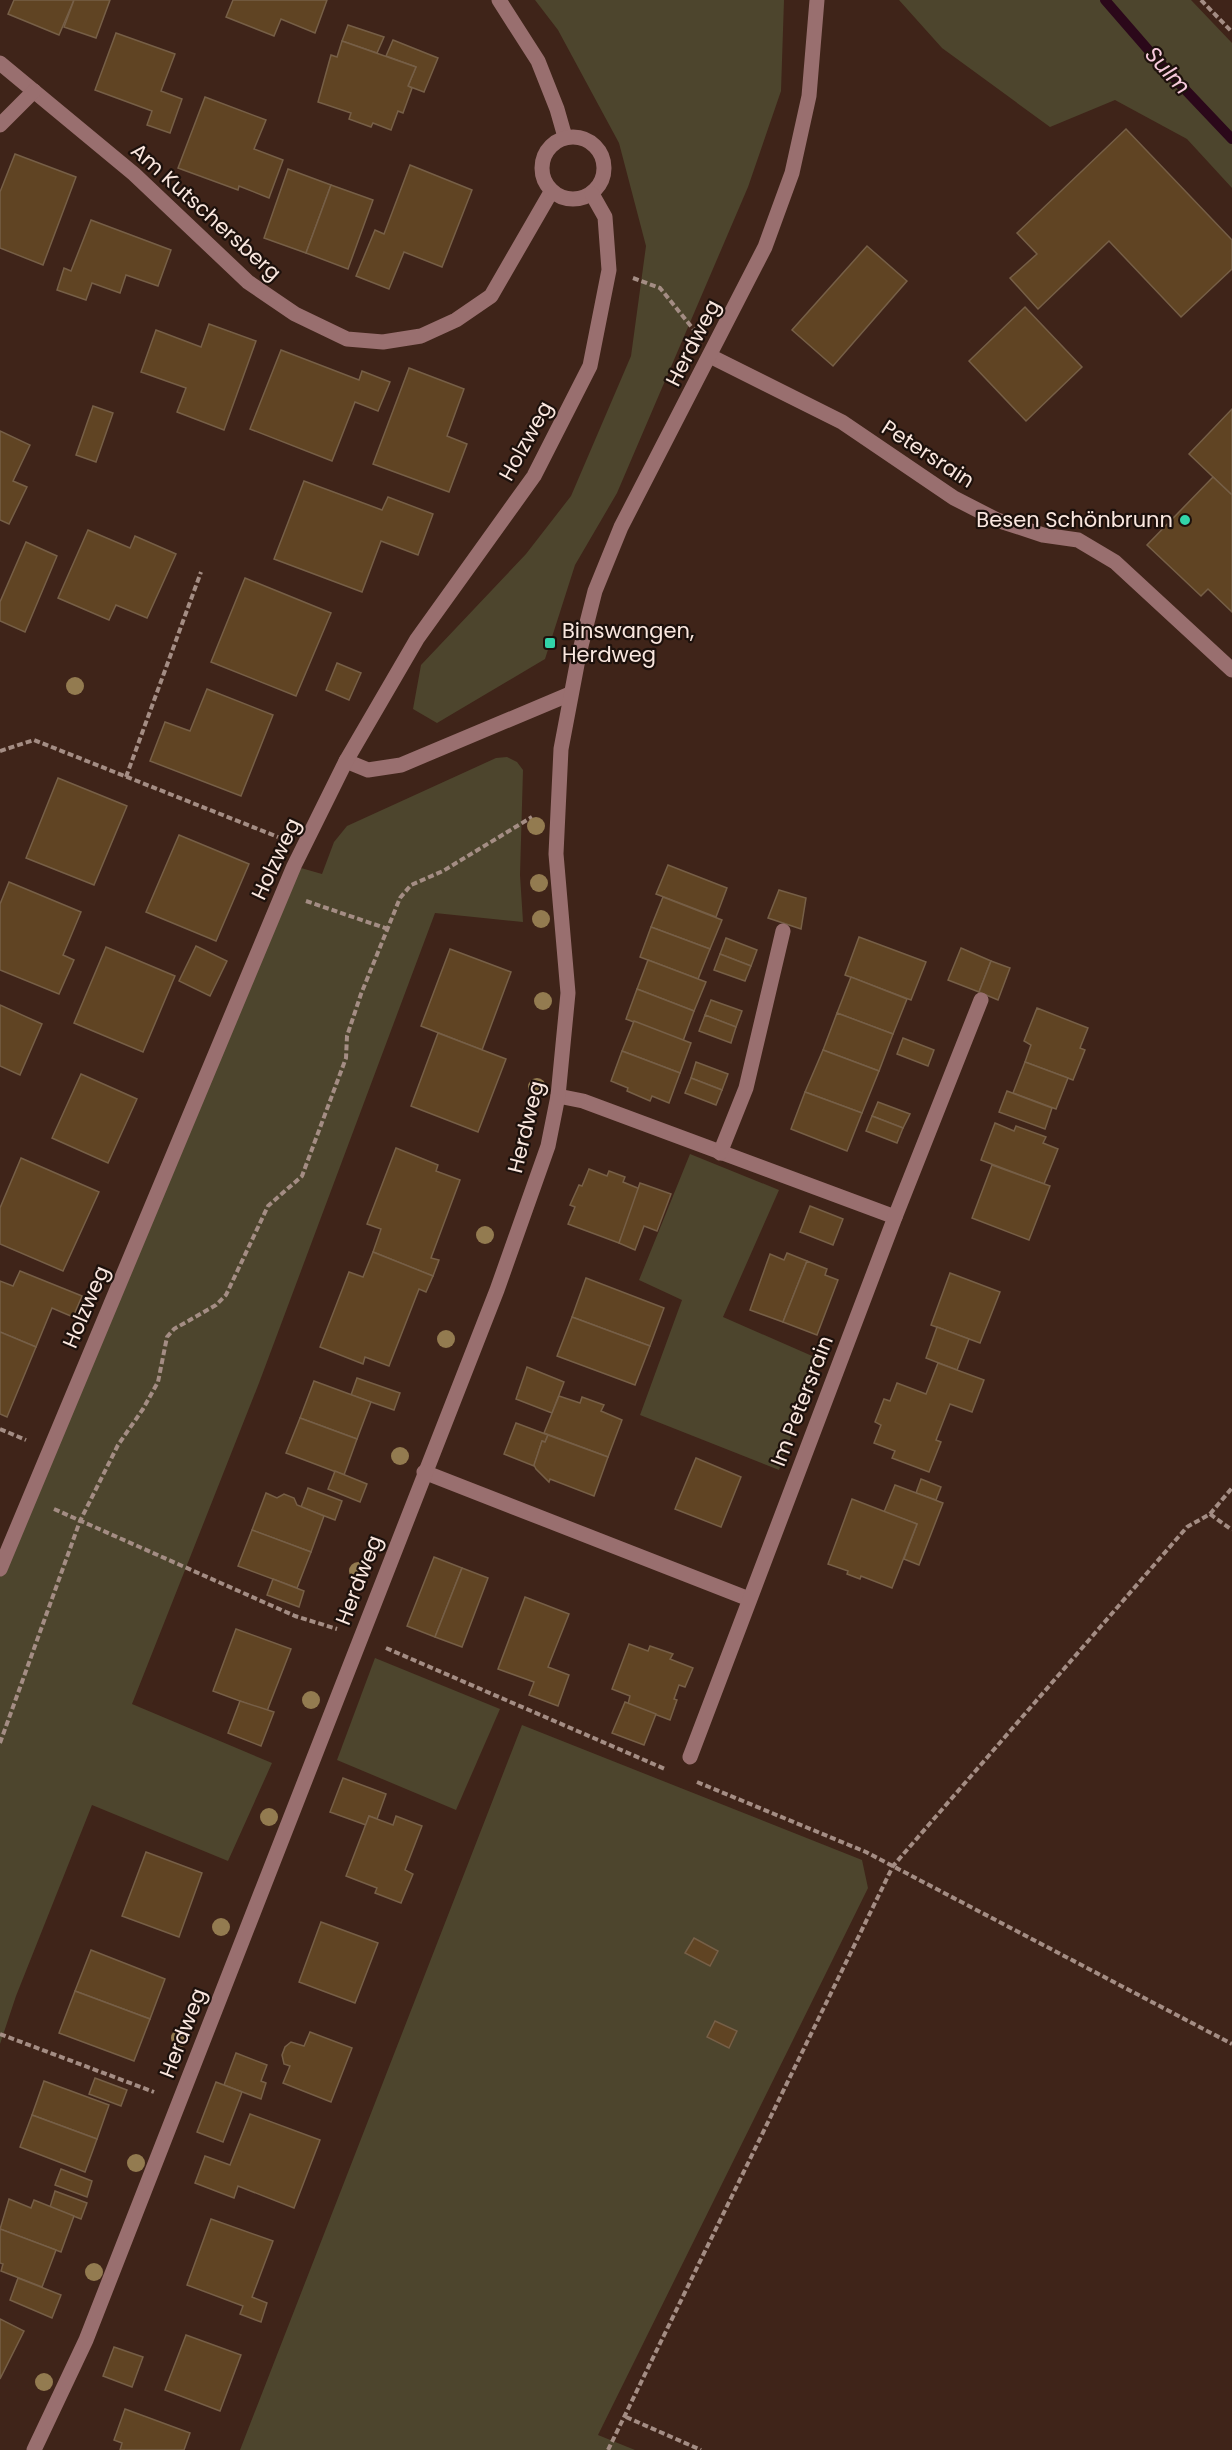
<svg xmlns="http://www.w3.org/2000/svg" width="1232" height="2450" viewBox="0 0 1232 2450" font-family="Poppins,sans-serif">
  <rect width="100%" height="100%" fill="#3f2419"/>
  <g fill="#4d452d">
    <polygon points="535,0 784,0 781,91 748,187 617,493 575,565 545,659 437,723 413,709 421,665 526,554 571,496 631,356 646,246 619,143 558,30"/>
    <polygon points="899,0 1191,0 1232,43 1232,188 1187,139 1115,100 1050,127 942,48"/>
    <polygon points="507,757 517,762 523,770 520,875 523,922 435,913 259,1383 132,1704 272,1763 228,1861 92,1805 16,1996 0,2044 0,1572 294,866 322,874 334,842 347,826 496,758"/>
    <polygon points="690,1154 779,1190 723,1317 819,1359 779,1470 640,1415 682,1300 639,1280"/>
    <polygon points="375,1658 500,1709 456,1810 337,1760"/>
    <polygon points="522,1725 862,1860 868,1888 598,2435 635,2450 240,2450"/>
  </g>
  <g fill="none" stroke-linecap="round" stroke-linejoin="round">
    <polyline stroke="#2b081a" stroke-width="10" points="1105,0 1158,61 1232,139"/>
  </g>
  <g fill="#604423" stroke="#765f47" stroke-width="1.5">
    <polygon points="14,0 74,0 59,35 8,14"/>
    <polygon points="74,0 110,0 96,38 64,27"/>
    <polygon points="233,0 327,0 315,33 281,19 274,36 226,17"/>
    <polygon points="348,25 384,37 377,53 342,41"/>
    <polygon points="116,33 175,54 161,91 182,99 170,133 147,125 152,111 95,90"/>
    <polygon points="393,40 438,58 424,92 408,86 416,67 386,56"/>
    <polygon points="342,41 416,67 408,86 412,88 403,113 398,111 391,130 373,123 371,127 349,119 351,113 318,102 331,55 337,57"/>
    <polygon points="205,97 266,120 254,149 283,160 269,198 239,186 238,190 178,168"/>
    <polygon points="1126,129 1232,240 1232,269 1181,317 1109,241 1038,309 1010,278 1037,254 1017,233"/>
    <polygon points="15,154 76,177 43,265 0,248 0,192"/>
    <polygon points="410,165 472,190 442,267 404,252 389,289 356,276 375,230 384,234"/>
    <polygon points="288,169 331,185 306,253 264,238"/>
    <polygon points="331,185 373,200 348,269 306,253"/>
    <polygon points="91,220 171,250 158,286 126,275 120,293 92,283 86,300 57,290 64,268 71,271"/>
    <polygon points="867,246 907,281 833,366 792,330"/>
    <polygon points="1025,307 1082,367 1026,421 969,361"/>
    <polygon points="209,324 256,341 224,430 177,412 186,388 141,372 156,330 201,347"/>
    <polygon points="281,350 359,380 362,371 390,382 378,411 355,402 332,461 250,429"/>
    <polygon points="409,368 464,389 447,436 467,444 449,492 373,464"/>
    <polygon points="93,406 113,413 96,462 76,455"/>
    <polygon points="1232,409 1232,495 1189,454"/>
    <polygon points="0,431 30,445 13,481 27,487 9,524 0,520"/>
    <polygon points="1213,477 1232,495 1232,612 1208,589 1201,596 1147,545"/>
    <polygon points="304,481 382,510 388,497 433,514 418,555 381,541 362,592 274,559"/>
    <polygon points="88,530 130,548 135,536 176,554 147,618 116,605 109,620 58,598"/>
    <polygon points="26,542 57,556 25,632 0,621 0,602"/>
    <polygon points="245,578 331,613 296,696 211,662"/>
    <polygon points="337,663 361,673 349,700 326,690"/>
    <polygon points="207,689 273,715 241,796 150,761 165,722 190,731"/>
    <polygon points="58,778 127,806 94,885 26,858"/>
    <polygon points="179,835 249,864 216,941 146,912"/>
    <polygon points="668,865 727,888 716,917 656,894"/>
    <polygon points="9,882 81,912 63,955 74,960 59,994 0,970 0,904"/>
    <polygon points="779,890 806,898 801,929 768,918"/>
    <polygon points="663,897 722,920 710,949 651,927"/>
    <polygon points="651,927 710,949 698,979 640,957"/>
    <polygon points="859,937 926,962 911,1000 845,975"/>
    <polygon points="726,938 757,950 751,966 720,954"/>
    <polygon points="196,946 227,961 210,996 179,981"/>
    <polygon points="106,947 175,976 143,1052 74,1023"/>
    <polygon points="961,948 991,961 979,992 948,980"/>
    <polygon points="450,949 511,972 482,1050 421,1026"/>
    <polygon points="720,954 751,966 745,981 714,970"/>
    <polygon points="648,960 706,982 694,1011 637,989"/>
    <polygon points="991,961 1010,968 998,1000 979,992"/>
    <polygon points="851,977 907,999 893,1034 837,1013"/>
    <polygon points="637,989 694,1011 683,1041 626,1019"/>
    <polygon points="711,1000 742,1011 736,1027 705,1015"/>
    <polygon points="0,1005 42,1024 20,1075 0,1066"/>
    <polygon points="1037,1008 1088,1028 1080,1048 1085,1050 1073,1080 1025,1062 1031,1045 1024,1041"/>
    <polygon points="837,1013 893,1034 879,1071 823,1050"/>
    <polygon points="705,1015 736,1027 731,1043 699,1031"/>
    <polygon points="634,1021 691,1043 680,1073 622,1051"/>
    <polygon points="438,1033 506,1059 478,1132 411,1106"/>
    <polygon points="903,1038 934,1050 928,1066 897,1054"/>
    <polygon points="823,1050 879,1071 862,1113 805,1092"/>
    <polygon points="622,1051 680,1073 669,1103 652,1096 650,1101 627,1091 628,1088 611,1081"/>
    <polygon points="696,1062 728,1074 722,1090 691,1078"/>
    <polygon points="1025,1062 1068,1078 1056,1109 1013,1093"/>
    <polygon points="81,1074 137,1099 108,1163 52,1138"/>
    <polygon points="691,1078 722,1090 716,1105 685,1093"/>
    <polygon points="1007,1091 1052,1108 1045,1129 999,1112"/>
    <polygon points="805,1092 862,1113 847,1151 791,1129"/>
    <polygon points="878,1102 910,1114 903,1128 872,1116"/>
    <polygon points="872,1116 903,1128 897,1143 866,1131"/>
    <polygon points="995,1123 1014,1131 1016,1126 1046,1137 1043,1143 1058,1149 1044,1184 981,1160"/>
    <polygon points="396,1148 438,1165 436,1171 460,1180 431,1258 439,1260 433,1276 373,1252 381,1229 367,1224"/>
    <polygon points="21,1158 99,1192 63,1271 0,1244 0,1208"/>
    <polygon points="992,1165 1050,1186 1029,1240 972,1218"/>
    <polygon points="589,1169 607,1176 609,1171 625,1177 623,1182 640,1189 619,1243 568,1224 575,1207 570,1205 579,1185 582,1186"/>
    <polygon points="640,1183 671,1194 657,1231 644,1226 635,1250 619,1243"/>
    <polygon points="810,1206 843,1219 833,1245 800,1232"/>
    <polygon points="373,1252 433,1276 426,1292 419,1289 389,1366 365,1357 363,1364 320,1347 349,1272 363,1277"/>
    <polygon points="787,1253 807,1261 783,1322 750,1310 770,1254 784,1260"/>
    <polygon points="807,1261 827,1269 825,1275 838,1280 817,1335 783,1322"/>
    <polygon points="20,1271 82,1296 73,1317 52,1308 36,1347 0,1332 0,1281 13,1286"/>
    <polygon points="950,1273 1000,1292 980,1343 931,1325"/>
    <polygon points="586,1278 664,1308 650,1346 572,1317"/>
    <polygon points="572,1317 650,1346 635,1385 557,1356"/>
    <polygon points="937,1327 969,1339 957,1370 926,1358"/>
    <polygon points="0,1332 36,1347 7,1417 0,1414"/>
    <polygon points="938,1363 984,1380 972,1412 950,1404 936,1440 941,1442 929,1472 892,1458 895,1451 874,1443 881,1425 875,1422 884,1399 890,1401 897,1383 926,1394"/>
    <polygon points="527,1367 564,1382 552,1413 516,1399"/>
    <polygon points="357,1378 400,1393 394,1410 351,1395"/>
    <polygon points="314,1381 371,1402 357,1439 300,1418"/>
    <polygon points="559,1396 580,1403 582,1397 604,1405 601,1411 622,1420 608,1457 544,1433"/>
    <polygon points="300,1418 357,1439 344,1475 286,1453"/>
    <polygon points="516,1423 548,1435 545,1442 542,1441 534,1466 504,1454"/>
    <polygon points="548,1435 608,1457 594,1496 550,1479 549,1482 536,1469 534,1465 542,1441 545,1442"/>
    <polygon points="696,1458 741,1477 721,1527 675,1509"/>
    <polygon points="335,1471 367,1484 360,1502 328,1489"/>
    <polygon points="921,1479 941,1487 936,1500 916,1493"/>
    <polygon points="895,1485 943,1503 919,1565 904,1559 917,1524 884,1512"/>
    <polygon points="308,1488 342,1501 335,1520 301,1507"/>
    <polygon points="266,1493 277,1498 284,1494 294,1498 297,1505 324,1516 311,1552 252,1530"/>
    <polygon points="852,1499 917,1524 892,1588 861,1576 860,1579 847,1574 848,1571 828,1564"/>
    <polygon points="252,1530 311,1552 297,1588 238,1566"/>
    <polygon points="434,1557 462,1568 435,1637 407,1626"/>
    <polygon points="462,1568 488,1578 462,1647 435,1637"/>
    <polygon points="273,1579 304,1591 299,1607 267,1595"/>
    <polygon points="525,1597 569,1614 548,1667 569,1675 558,1706 529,1695 534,1682 498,1669"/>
    <polygon points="236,1629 291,1649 267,1711 213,1691"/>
    <polygon points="629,1644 648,1651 650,1646 673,1654 670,1659 693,1668 685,1687 679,1685 674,1699 677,1700 670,1720 628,1704 630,1696 612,1689"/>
    <polygon points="240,1701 274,1712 261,1746 228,1733"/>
    <polygon points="625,1702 656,1714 644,1745 612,1733"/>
    <polygon points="343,1778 386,1794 377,1819 369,1816 366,1825 330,1812"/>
    <polygon points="369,1816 393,1825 396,1816 422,1826 405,1870 413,1874 401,1903 375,1893 377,1888 346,1876"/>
    <polygon points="146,1852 202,1873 179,1937 122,1916"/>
    <polygon points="321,1922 378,1943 355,2003 299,1982"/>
    <polygon points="694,1938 718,1951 710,1966 685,1953"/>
    <polygon points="91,1950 165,1979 150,2019 75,1991"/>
    <polygon points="75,1991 150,2019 134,2061 59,2033"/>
    <polygon points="715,2021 737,2031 729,2048 707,2037"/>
    <polygon points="310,2032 352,2048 331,2102 283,2083 290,2066 284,2064 282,2055 285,2047 291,2042 304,2046"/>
    <polygon points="236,2053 267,2065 261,2081 266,2083 261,2099 224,2085"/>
    <polygon points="95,2078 127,2090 121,2106 89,2094"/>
    <polygon points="44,2081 109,2105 97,2139 32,2115"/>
    <polygon points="216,2082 242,2092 223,2142 197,2132"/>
    <polygon points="250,2114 320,2140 294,2208 238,2186 234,2198 195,2183 205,2156 230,2165"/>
    <polygon points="32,2115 97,2139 85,2172 20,2147"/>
    <polygon points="61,2169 92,2181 87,2197 55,2185"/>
    <polygon points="55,2191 87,2203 81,2219 50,2207"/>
    <polygon points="9,2199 31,2208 34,2200 74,2216 61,2252 0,2229"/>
    <polygon points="211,2219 273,2241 252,2297 267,2303 261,2322 240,2314 243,2306 187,2285"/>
    <polygon points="0,2229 56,2250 42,2287 1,2271 3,2264 0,2263"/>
    <polygon points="18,2278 61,2295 52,2318 10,2300"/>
    <polygon points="0,2319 24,2331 0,2379"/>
    <polygon points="186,2335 241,2355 220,2411 165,2390"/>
    <polygon points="114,2347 143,2357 132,2387 103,2376"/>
    <polygon points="125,2409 190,2433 184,2450 120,2450 122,2443 114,2440"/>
  </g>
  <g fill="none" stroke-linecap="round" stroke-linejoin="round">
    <g stroke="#a48d84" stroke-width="4" stroke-dasharray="6 3" stroke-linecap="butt">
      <polyline points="1201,0 1232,32"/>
      <polyline points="633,278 660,288 694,330"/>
      <polyline points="0,751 34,740 278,837"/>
      <polyline points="126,777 201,572"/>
      <polyline points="306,901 388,929"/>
      <polyline points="0,1429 26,1440"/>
      <polyline points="54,1509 295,1616 337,1629"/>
      <polyline points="1210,1514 1232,1530"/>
      <polyline points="386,1648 665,1769"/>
      <polyline points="0,1743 80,1521 118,1445 143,1409 158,1382 167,1337 174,1329 216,1305 226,1295 268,1206 302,1176 346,1058 347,1036 361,994 400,898 411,885 443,871 532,817"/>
      <polyline points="697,1782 866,1852 1232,2044"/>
      <polyline points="0,2034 154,2092"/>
      <polyline points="626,2417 701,2450"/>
      <polyline points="608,2450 893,1866 1187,1527 1210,1514 1232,1488"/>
    </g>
    <g stroke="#996f6f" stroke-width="15">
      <polyline points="499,0 538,61 557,109 565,137"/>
      <polyline points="0,63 134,174 248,282 295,314 347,339 383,342 421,336 456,320 491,296 551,192"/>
      <polyline points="0,125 34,91"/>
      <circle cx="573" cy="168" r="31"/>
      <polyline points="710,356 842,422 954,498 997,520 1043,535 1078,540 1115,562 1232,670"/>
      <polyline points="346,761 368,770 401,765 570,694"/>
      <polyline points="558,1096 583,1101 895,1217"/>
      <polyline points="720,1153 746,1088 783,931"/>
      <polyline points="424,1472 749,1599"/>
      <polyline points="0,1569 294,866 346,761 417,639 534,476 590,366 609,270 605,217 592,194"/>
      <polyline points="690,1757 895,1217 981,1000"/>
      <polyline points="34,2450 86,2340 497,1290 548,1146 558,1096 568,993 556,854 561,749 579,654 595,591 621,527 765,247 792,173 809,96 817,0"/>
    </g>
  </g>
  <g fill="#937b50">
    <circle cx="75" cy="686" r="9"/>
    <circle cx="536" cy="826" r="9"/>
    <circle cx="539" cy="883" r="9"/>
    <circle cx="541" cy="919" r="9"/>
    <circle cx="543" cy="1001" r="9"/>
    <circle cx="537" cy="1087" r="9"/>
    <circle cx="485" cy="1235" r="9"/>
    <circle cx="446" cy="1339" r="9"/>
    <circle cx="400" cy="1456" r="9"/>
    <circle cx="358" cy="1571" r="9"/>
    <circle cx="311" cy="1700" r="9"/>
    <circle cx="269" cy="1817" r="9"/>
    <circle cx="221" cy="1927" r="9"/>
    <circle cx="180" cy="2038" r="9"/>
    <circle cx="136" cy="2163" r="9"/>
    <circle cx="94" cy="2272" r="9"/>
    <circle cx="44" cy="2382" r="9"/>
  </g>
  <g fill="#32d4a9" stroke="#1d110c" stroke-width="2">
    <circle cx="1185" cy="520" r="6"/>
    <rect x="544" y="637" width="12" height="12" rx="3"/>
  </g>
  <g text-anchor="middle" stroke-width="4.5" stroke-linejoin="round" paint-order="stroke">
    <g font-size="21" fill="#fae7df" stroke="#1d110c">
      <text transform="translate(206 212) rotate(42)" y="7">Am Kutschersberg</text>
      <text transform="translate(693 343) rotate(-63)" y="7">Herdweg</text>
      <text transform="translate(526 441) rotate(-61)" y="7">Holzweg</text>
      <text transform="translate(928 454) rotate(33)" y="7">Petersrain</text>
      <text transform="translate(276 859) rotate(-65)" y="7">Holzweg</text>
      <text transform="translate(526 1127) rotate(-76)" y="7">Herdweg</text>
      <text transform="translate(86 1307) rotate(-67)" y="7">Holzweg</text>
      <text transform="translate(802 1401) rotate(-69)" y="7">Im Petersrain</text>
      <text transform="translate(359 1580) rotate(-69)" y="7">Herdweg</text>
      <text transform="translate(183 2033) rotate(-69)" y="7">Herdweg</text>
    </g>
    <g font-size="21" fill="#fae7df" stroke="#1d110c" text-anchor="end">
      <text x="1173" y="527">Besen Schönbrunn</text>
      <text x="562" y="638" text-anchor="start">Binswangen,<tspan x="562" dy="24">Herdweg</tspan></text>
    </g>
    <g font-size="22" font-style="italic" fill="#f7cadc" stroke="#1d110c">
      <text transform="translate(1168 70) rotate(48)" y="8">Sulm</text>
    </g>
  </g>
</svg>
